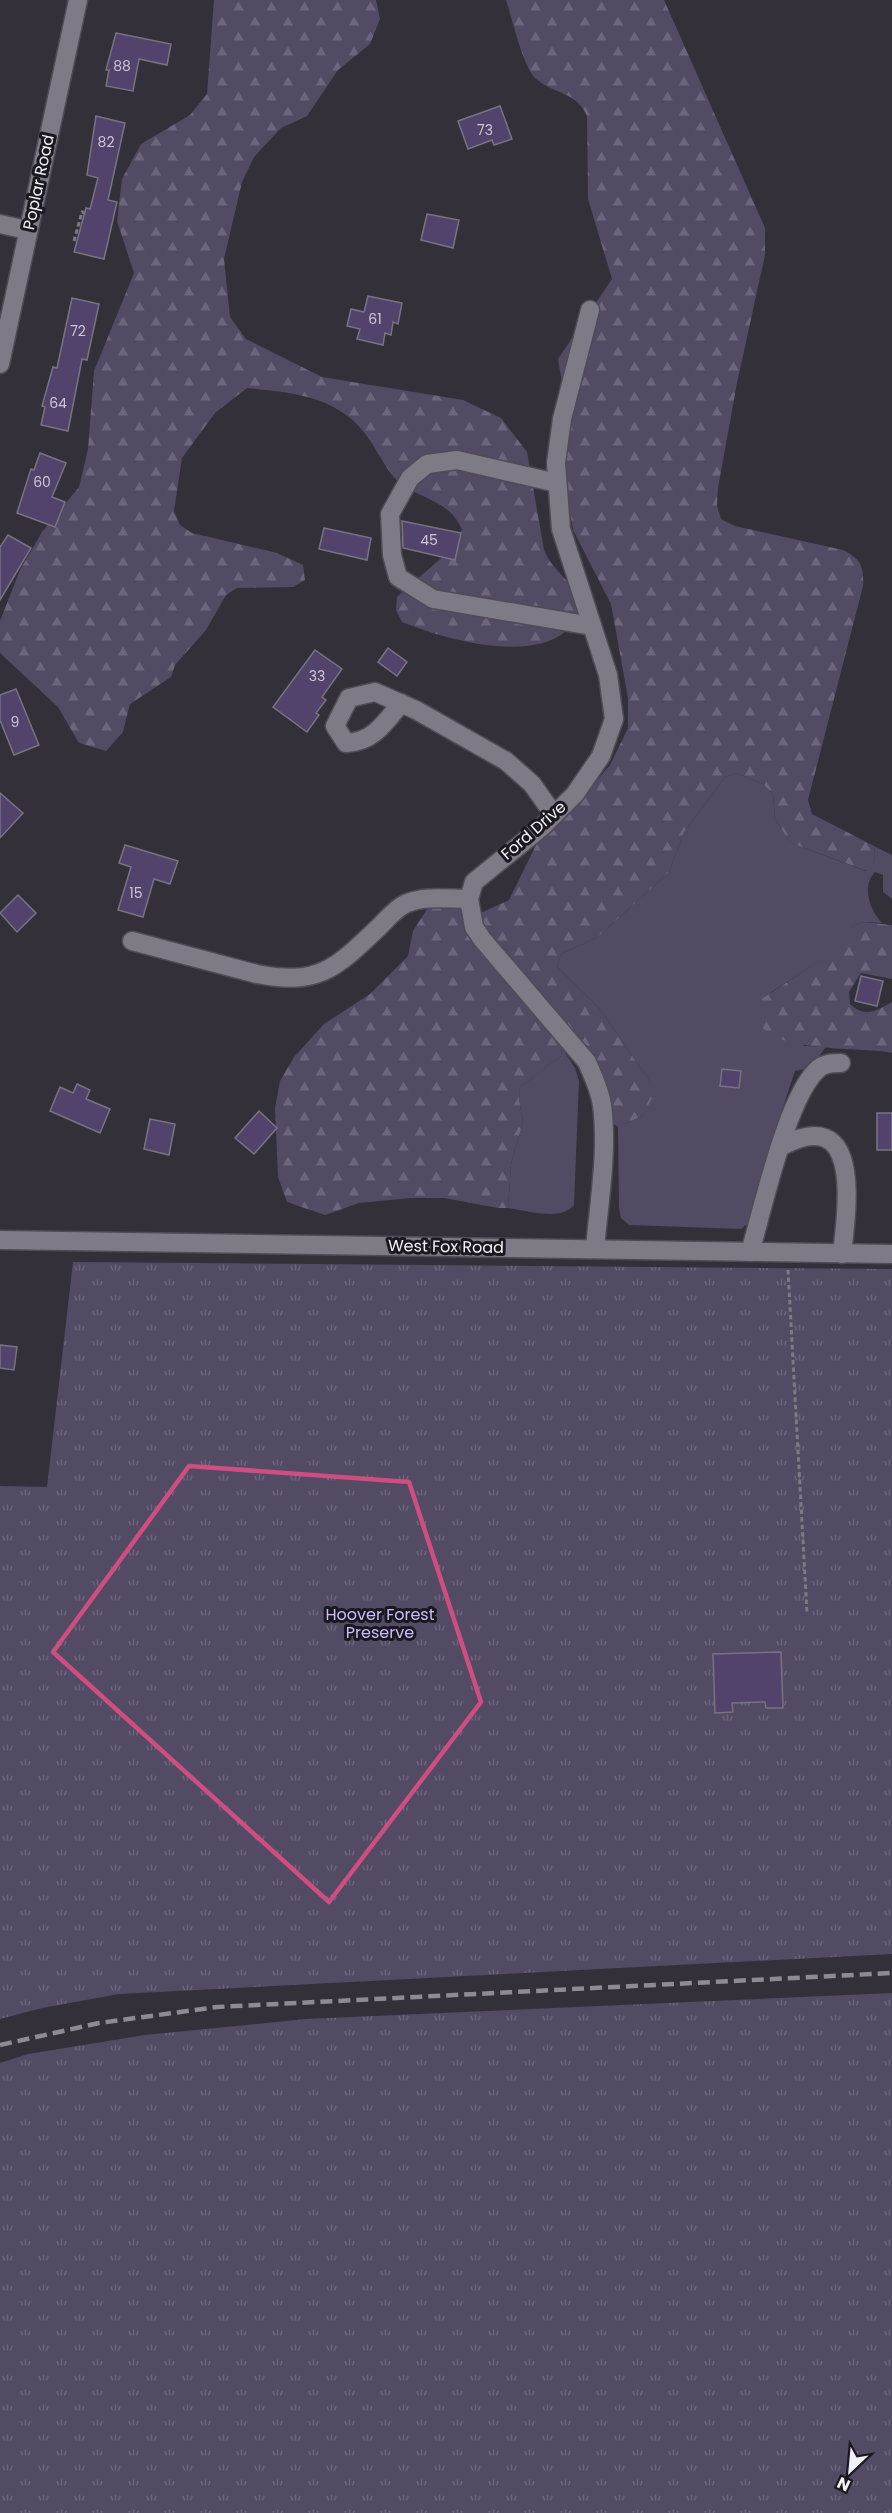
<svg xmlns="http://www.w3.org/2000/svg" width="892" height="2513" viewBox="0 0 892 2513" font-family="Poppins,sans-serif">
  <defs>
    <pattern id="forest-firs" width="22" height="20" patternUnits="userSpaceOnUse" patternTransform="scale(1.5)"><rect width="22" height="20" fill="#534a64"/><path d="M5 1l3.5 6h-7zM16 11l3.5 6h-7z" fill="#6c657b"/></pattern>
    <pattern id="park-tufts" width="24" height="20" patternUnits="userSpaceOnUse" patternTransform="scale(1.5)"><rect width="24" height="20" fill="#534a64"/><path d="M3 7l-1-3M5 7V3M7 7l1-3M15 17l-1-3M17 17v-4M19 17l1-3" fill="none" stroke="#6c657b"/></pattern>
  </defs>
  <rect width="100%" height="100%" fill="#33303a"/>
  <g fill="#534a64">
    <path d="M 737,773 L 763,784 L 773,794 L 775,820 L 791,843 L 866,871 L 875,861 L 874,846 L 892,855 L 892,899 L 883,892 L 883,875 L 875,872 C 861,887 870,910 882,923 L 863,922 L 853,926 L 846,944 L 770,993 L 804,1046 L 826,1047 L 810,1068 L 795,1071 L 775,1131 L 754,1219 L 741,1229 L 629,1225 L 621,1218 L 619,1208 L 618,1127 L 642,1116 L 654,1093 L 649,1080 L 599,1008 L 557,967 L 561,954 L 598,937 L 669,872 L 684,832 L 725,777 Z"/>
    <path d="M 562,1048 L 575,1068 L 579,1081 L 574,1205 C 561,1222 526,1210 508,1208 L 511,1164 L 523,1122 L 519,1099 L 520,1087 L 561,1056 Z"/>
  </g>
  <g fill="url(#forest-firs)">
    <path d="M 214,0 L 376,0 L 380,19 L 370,44 L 338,70 L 307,116 L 281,128 L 254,157 L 242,182 L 224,259 L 230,317 L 246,339 L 322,377 L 463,400 L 501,418 L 527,452 L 544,550 C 554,575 574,577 578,608 C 579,619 574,624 566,631 C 529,663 444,639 402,622 L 396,610 L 397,597 L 448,552 L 462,530 C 451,502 424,500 401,484 C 389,475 378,452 369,439 C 340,396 295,393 247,388 L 215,413 L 182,458 L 174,511 L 180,525 L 192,533 L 277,553 L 303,565 L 305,580 L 293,587 L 237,588 L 226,595 L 206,630 L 175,665 L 171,677 L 130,704 L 123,732 L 106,751 L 79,743 L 58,707 L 0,653 L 0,621 L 20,570 L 42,532 L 79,487 L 88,449 L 94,371 L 134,273 L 117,221 L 122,179 L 141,144 L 190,115 L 207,94 Z"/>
    <path d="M 506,0 L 664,0 L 765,228 L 765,255 L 737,383 L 718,488 L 717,506 L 721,519 L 735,526 L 843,550 C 861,559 864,566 863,586 L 808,800 L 812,814 L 874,846 L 875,861 L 867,871 L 791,843 L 775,820 L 773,794 L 763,784 L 737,773 L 725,777 L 684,832 L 669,872 L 598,937 L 561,954 L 557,967 L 599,1008 L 649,1080 L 655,1093 L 642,1116 L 618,1127 L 611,1122 L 602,1079 L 553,1033 L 562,1048 L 561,1056 L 520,1087 L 519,1099 L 523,1122 L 511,1164 L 508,1208 L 498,1208 L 444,1198 L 411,1198 L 359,1203 L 325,1215 L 287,1202 L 278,1177 L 275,1108 L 280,1081 L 294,1057 L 324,1024 L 370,994 L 408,956 L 413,931 L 431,903 L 449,902 L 469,912 L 483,912 L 509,900 L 538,841 L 569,813 L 610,765 L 628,728 L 628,698 L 611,604 L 573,530 L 561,463 L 567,411 L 558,359 L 612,279 L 588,199 L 587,116 C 577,92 554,94 536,79 C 523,67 512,18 506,0 Z"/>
    <path d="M 863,922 L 892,925 L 892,979 L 861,973 L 849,992 L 850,1004 C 865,1018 876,1011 892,1002 L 892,1053 C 861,1045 743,1058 757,1002 L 845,944 L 853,926 Z"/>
  </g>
  <g fill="url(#park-tufts)">
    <polygon points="73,1262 892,1269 892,1954 119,1994 42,2008 0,2019 0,1486 47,1487"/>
    <polygon points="892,1993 892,2513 0,2513 0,2063 28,2054 145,2035 306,2019"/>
  </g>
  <g fill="#52436d" stroke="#777480" stroke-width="1.5">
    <polygon points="116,33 171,44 167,65 139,59 133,91 106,86 109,70 106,70"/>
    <polygon points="500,106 512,139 494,145 492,140 468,149 458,121"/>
    <polygon points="96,116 125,123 108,200 117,202 104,259 74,252 86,208 90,209 98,178 87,175"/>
    <polygon points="427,214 459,220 453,248 421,240"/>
    <polygon points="368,296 402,303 398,324 393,322 391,335 385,333 383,345 357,339 360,329 347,326 351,309 364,312"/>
    <polygon points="72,298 99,304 87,360 82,359 68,431 41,425 45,407 42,406 53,367 57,368"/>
    <polygon points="40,453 66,463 52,497 65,502 55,527 17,513 31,469 34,470"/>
    <polygon points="402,521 461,533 455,560 403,548"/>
    <polygon points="324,528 371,538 367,560 319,549"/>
    <polygon points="8,535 31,548 0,600 0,547"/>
    <polygon points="388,648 407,662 397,676 378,662"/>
    <polygon points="315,650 342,669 322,697 326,700 316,713 319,715 307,732 273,707"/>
    <polygon points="16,689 39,745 14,755 0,720 0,695"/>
    <polygon points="0,793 23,813 0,838"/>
    <polygon points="125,845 178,861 170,884 154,879 143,917 118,910 131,867 119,863"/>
    <polygon points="18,895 36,913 17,932 0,913"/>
    <polygon points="861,976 883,981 877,1006 855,1001"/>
    <polygon points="722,1069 741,1071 739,1088 720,1086"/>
    <polygon points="77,1084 90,1090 86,1099 110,1109 100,1133 50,1111 60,1087 73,1093"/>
    <polygon points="259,1111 277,1128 254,1154 235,1138"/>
    <rect x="877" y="1113" width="15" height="37"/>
    <polygon points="150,1119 175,1124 169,1155 144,1149"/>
    <polygon points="0,1345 17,1347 14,1370 0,1368"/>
    <polygon points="781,1652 783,1708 766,1708 765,1702 732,1703 733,1712 715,1713 713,1654"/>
  </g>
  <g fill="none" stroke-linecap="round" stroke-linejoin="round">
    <defs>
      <g id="minor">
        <polyline points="0,224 27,230"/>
        <path d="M 590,310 L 562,419 L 556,463 L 561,529 L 608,675 L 614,719 L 601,756 L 575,794 L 543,826 L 474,882 L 469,899 L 474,927 L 482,939 L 587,1062 C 593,1076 600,1090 602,1105 C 608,1152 599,1202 595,1248"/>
        <polyline points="0,364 78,0"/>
        <polyline points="557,483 457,460 427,464 410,478 390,514 392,555 398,577 433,599 592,626"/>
        <path d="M 401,703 C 385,723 373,742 346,743 L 335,726 L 349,698 L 375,692 L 416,710 L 506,761 L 532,784 L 554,815"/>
        <path d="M 132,941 L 257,974 C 318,986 335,969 378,928 C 386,920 395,909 405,904 C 424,895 449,899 469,899"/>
        <path d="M 782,1146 C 863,1103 847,1209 842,1254"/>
        <polyline points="0,1240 892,1254"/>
        <path d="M 750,1252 C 763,1209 787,1095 819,1068 C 826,1063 833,1063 841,1063"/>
      </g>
    </defs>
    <use href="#minor" stroke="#4f4c55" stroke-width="21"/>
    <g stroke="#7d7a83" stroke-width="3" stroke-dasharray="4.5 3" stroke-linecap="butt">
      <polyline points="74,241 82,212 85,213"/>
      <polyline points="788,1270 807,1613"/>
    </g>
    <use href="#minor" stroke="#7e7a86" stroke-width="18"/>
    <polyline stroke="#8e8b94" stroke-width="4.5" stroke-dasharray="12 6" stroke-linecap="butt" points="0,2045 99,2023 217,2007 892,1973"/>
  </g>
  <path fill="none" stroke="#ce4e82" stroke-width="4.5" stroke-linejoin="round" d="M 189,1466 L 409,1482 L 481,1702 L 329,1902 L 53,1652 Z"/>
  <g text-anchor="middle" stroke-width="6" stroke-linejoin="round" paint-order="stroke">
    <g font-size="14" fill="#cbc6d5">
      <text x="122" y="71">88</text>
      <text x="485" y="135">73</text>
      <text x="106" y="147">82</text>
      <text x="375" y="324">61</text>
      <text x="78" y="336">72</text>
      <text x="58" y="408">64</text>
      <text x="42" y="487">60</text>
      <text x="429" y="545">45</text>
      <text x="317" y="681">33</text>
      <text x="15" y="727">9</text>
      <text x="136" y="898">15</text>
    </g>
    <g font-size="16" fill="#f3f1f8" stroke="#1a191e">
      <text transform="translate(38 182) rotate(-78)" y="6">Poplar Road</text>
      <text transform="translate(533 830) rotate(-41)" y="6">Ford Drive</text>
      <text transform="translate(446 1246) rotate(1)" y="6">West Fox Road</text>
    </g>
    <g font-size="16" fill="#d0b8fe" stroke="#1a191e">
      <text x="380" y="1620">Hoover Forest<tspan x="380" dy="18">Preserve</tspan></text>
    </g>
  </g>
  <g transform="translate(850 2471) rotate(206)" stroke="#1a191e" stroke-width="4.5" paint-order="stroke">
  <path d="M0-4.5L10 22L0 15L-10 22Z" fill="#f3f1f8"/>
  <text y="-9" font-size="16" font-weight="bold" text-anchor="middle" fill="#f3f1f8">N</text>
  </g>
</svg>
